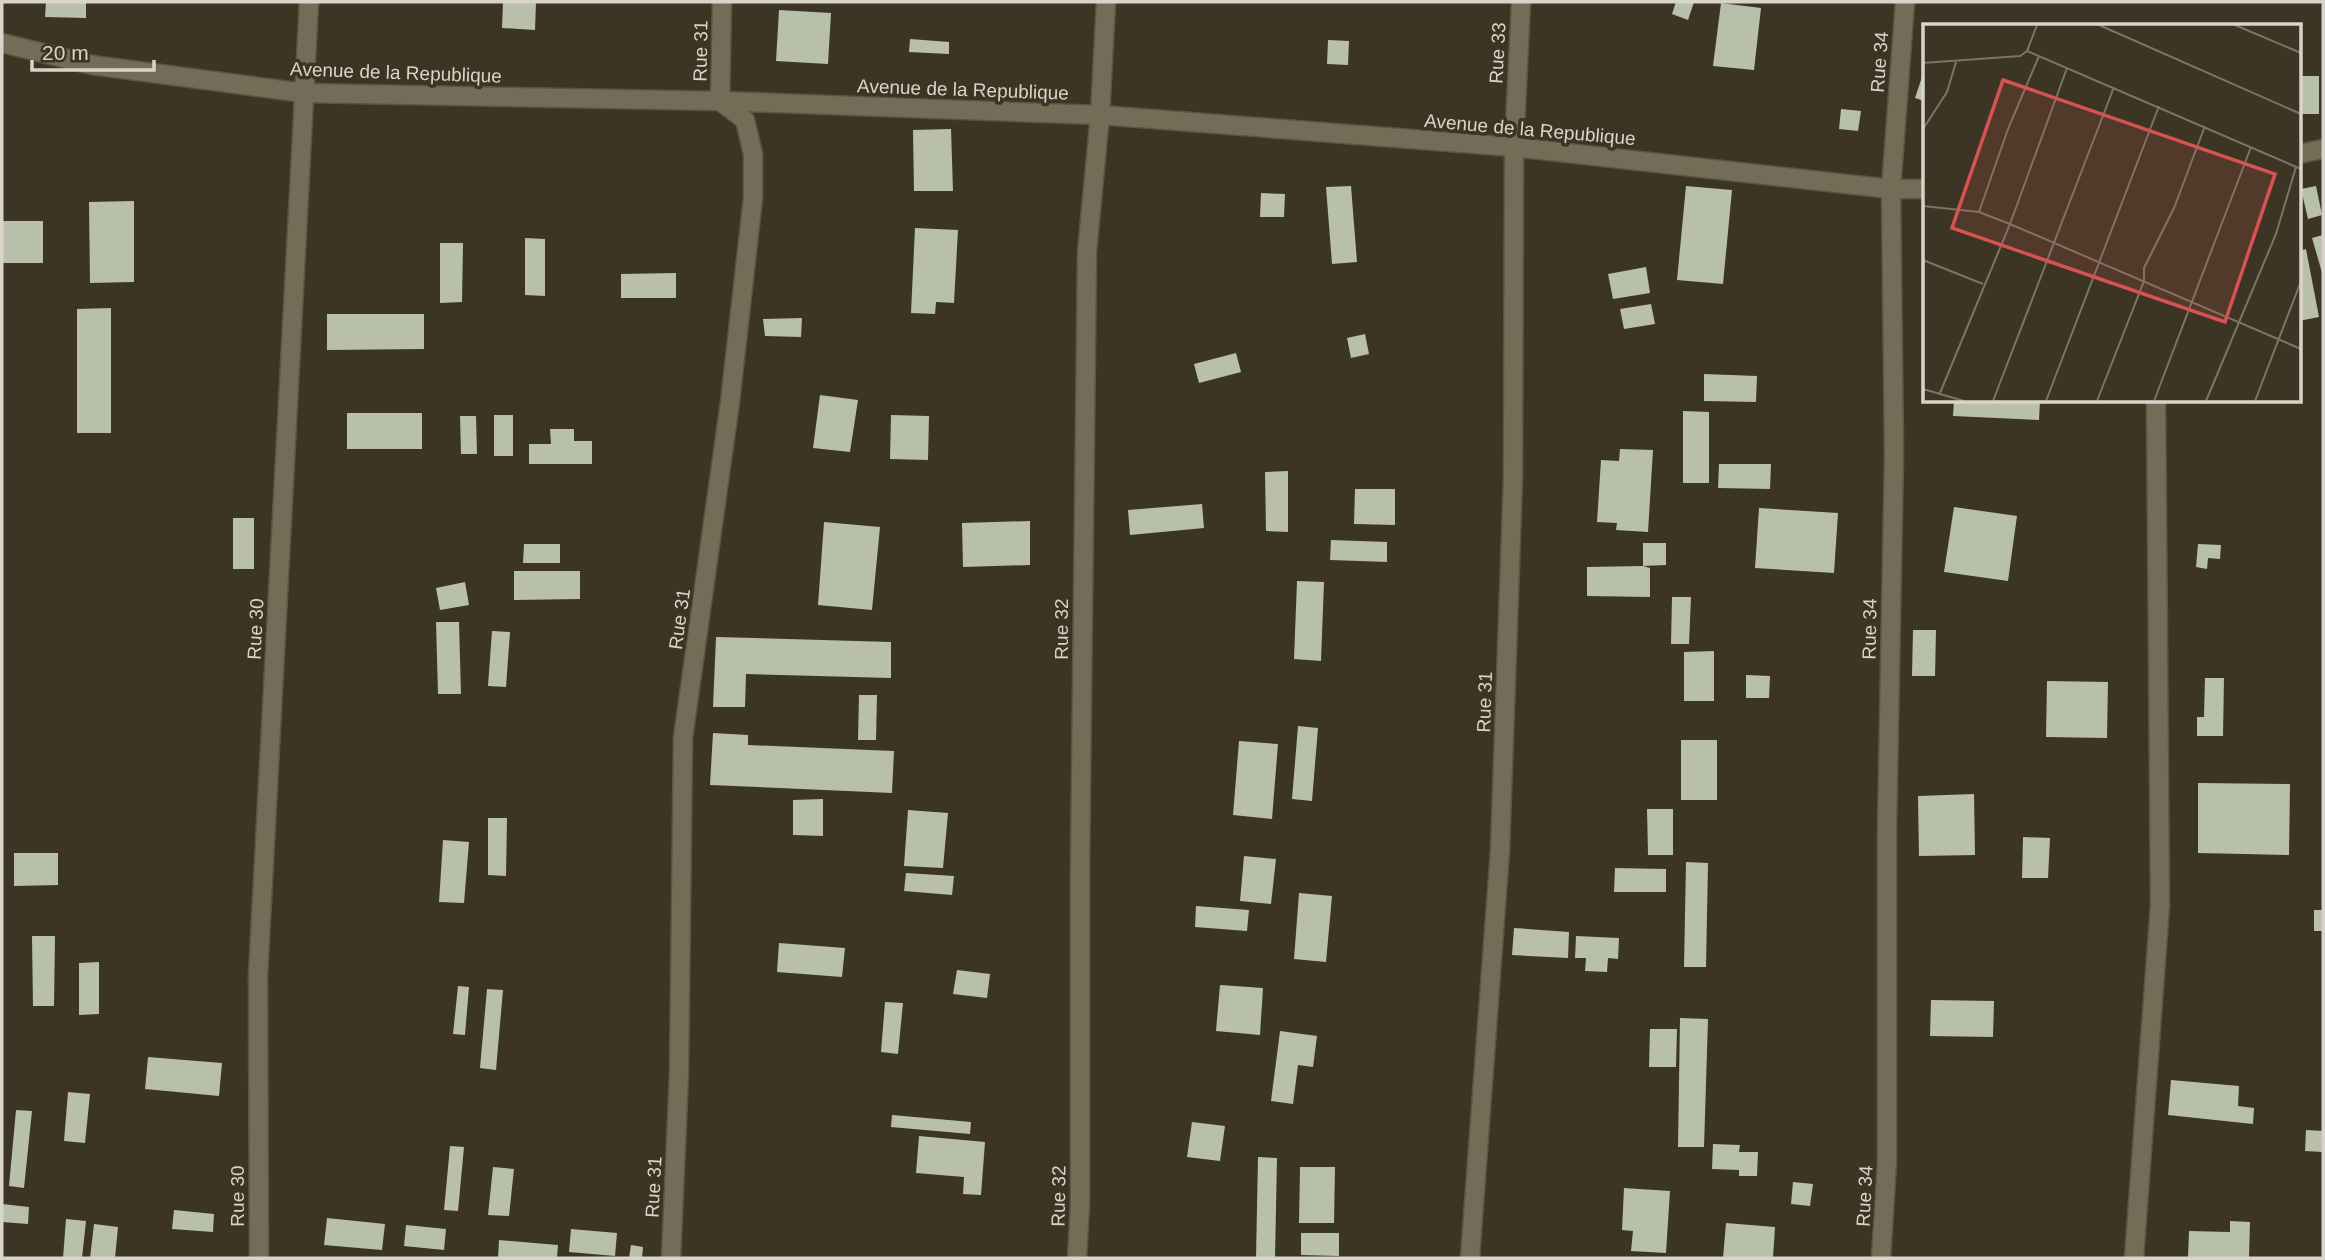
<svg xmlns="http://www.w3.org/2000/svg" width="2325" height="1260" viewBox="0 0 2325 1260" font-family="Arial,sans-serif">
  <rect width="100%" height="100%" fill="#3c3523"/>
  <g fill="#b8c0aa">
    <polygon points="46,2 86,2 86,18 45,17"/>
    <polygon points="503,2 536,2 535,30 502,28"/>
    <polygon points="1676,2 1694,2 1688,20 1672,14"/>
    <polygon points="1721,3 1761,8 1754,70 1713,66"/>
    <polygon points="779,10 831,13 828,64 776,61"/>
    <polygon points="910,39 949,42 949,54 909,52"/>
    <polygon points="1328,40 1349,41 1348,65 1327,64"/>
    <polygon points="1924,71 1924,101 1915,98"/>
    <rect x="2299" y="76" width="20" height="38"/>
    <polygon points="1841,109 1861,111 1858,131 1839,129"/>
    <polygon points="951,129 953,191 914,191 913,130"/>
    <polygon points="1351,186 1357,262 1332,264 1326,187"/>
    <polygon points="1686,186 1732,190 1723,284 1677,280"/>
    <polygon points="2316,186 2322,215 2308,219 2301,189"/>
    <polygon points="1261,193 1285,194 1284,217 1260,217"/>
    <polygon points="134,201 134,282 90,283 89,202"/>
    <rect x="2" y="221" width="41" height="42"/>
    <polygon points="915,228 958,230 954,303 936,302 935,314 911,313"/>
    <polygon points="2323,235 2323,276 2312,238"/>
    <polygon points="525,238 545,239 545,296 525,295"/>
    <polygon points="440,243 463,243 462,302 440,303"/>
    <polygon points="2306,249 2319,317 2299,321 2299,251"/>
    <polygon points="1646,267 1650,293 1613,299 1608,274"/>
    <polygon points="676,273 676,298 621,298 621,274"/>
    <polygon points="1651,304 1655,324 1624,329 1620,309"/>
    <polygon points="111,308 111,433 77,433 77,309"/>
    <polygon points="327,314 424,314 424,349 327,350"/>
    <polygon points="802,318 801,337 765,336 763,319"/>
    <polygon points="1365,334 1369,354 1351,358 1347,338"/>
    <polygon points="1236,353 1241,372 1199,383 1194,364"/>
    <polygon points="1704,374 1757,376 1756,402 1704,401"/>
    <polygon points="820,395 858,400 850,452 813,448"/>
    <polygon points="1954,401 2040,401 2039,420 1953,416"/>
    <polygon points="1683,411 1709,412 1709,483 1683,483"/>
    <rect x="347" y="413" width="75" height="36"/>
    <rect x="494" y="415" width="19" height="41"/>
    <polygon points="891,415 929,416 928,460 890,459"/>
    <polygon points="460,416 476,416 477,454 461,454"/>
    <polygon points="550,429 574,429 574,441 592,441 592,464 529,464 529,444 551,444"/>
    <polygon points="1620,449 1653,450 1648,532 1616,530 1617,523 1597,522 1601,460 1619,461"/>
    <polygon points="1719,464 1771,464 1770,489 1718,488"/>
    <polygon points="1288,471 1288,532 1266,531 1265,472"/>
    <polygon points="1355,489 1395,489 1395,525 1354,524"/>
    <polygon points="1202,504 1204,528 1130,535 1128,510"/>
    <polygon points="1954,507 2017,516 2008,581 1944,572"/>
    <polygon points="1759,508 1838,513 1834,573 1755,568"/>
    <rect x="233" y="518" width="21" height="51"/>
    <polygon points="1030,521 1030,565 963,567 962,523"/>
    <polygon points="824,522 880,527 872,610 818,605"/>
    <polygon points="1331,540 1387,542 1387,562 1330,560"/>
    <polygon points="1643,543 1666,543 1666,565 1643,566"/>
    <polygon points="524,544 560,544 560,563 523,563"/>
    <polygon points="2198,544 2221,545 2220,559 2208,558 2207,569 2196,567"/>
    <polygon points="1643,566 1650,568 1650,597 1587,596 1587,567"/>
    <polygon points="514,571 580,571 580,599 514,600"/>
    <polygon points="1297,581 1324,582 1321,661 1294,659"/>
    <polygon points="465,582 469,605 440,610 436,588"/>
    <polygon points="1672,597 1691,597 1689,644 1671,644"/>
    <polygon points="436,622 459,622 461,694 438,694"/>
    <polygon points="1913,630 1936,630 1935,676 1912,676"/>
    <polygon points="492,631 510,632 506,687 488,686"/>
    <polygon points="716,637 891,642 891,678 746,674 745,707 713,707"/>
    <polygon points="1714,651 1714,701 1684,701 1684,652"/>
    <polygon points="1746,675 1770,676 1769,698 1746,698"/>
    <polygon points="2205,678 2224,678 2223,736 2197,736 2197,717 2204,717"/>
    <polygon points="2047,681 2108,682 2107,738 2046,737"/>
    <polygon points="859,695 877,695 876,740 858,740"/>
    <polygon points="1298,726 1318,728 1312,801 1292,799"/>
    <polygon points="713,733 748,735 748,745 894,751 892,793 710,785"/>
    <rect x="1681" y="740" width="36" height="60"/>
    <polygon points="1239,741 1278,744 1272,819 1233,815"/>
    <polygon points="2198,783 2290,784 2289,855 2198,853"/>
    <polygon points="1974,794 1975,855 1919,856 1918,796"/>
    <polygon points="823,799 823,836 793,835 793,800"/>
    <polygon points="1647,809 1673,809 1673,855 1648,855"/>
    <polygon points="908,810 948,813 943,868 904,866"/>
    <polygon points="488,818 507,818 506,876 488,875"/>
    <polygon points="2023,837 2050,838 2048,878 2022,878"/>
    <polygon points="443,840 469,842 464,903 439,902"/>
    <polygon points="14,853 58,853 58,885 14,886"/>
    <polygon points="1244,856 1276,859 1271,904 1240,901"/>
    <polygon points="1686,862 1708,863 1706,967 1684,967"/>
    <polygon points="1615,868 1666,869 1666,892 1614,892"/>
    <polygon points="906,873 954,876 952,895 904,891"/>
    <polygon points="1299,893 1332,896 1326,962 1294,959"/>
    <polygon points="1196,906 1249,910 1247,931 1195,927"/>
    <rect x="2314" y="910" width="9" height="21"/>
    <polygon points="1514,928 1569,932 1568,958 1512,955"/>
    <polygon points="32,936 55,936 54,1006 33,1006"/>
    <polygon points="1576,936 1619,938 1618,959 1608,958 1607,972 1585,971 1586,958 1575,958"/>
    <polygon points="779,943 845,948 842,977 777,972"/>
    <polygon points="99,962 99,1014 79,1015 79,963"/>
    <polygon points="957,970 990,974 987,998 953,994"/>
    <polygon points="1220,985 1263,988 1260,1035 1216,1031"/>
    <polygon points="458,986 469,987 465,1035 453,1034"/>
    <polygon points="487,989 503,990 496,1070 480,1068"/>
    <polygon points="1931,1000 1994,1001 1993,1037 1930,1036"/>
    <polygon points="885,1002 903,1003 898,1054 881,1052"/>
    <polygon points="1680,1018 1708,1019 1704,1147 1678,1147"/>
    <polygon points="1650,1029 1677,1029 1676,1067 1649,1067"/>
    <polygon points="1280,1031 1317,1036 1313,1067 1298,1065 1293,1104 1271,1101"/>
    <polygon points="148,1057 222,1063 219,1096 145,1089"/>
    <polygon points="2171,1080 2239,1086 2238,1106 2254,1108 2253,1124 2168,1115"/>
    <polygon points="68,1092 90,1094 85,1143 64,1141"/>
    <polygon points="16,1110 32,1111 24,1188 9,1186"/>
    <polygon points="892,1115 971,1122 970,1134 891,1127"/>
    <polygon points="1192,1122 1225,1126 1220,1161 1187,1157"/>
    <polygon points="2306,1130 2323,1131 2323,1152 2305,1151"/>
    <polygon points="919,1136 985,1142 981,1195 963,1194 964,1177 916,1173"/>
    <polygon points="1713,1144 1740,1145 1739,1152 1758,1152 1757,1176 1739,1176 1739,1170 1712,1169"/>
    <polygon points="450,1146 464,1147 458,1211 444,1210"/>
    <polygon points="1258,1157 1277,1158 1275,1258 1256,1258"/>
    <polygon points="493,1167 514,1169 509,1216 488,1215"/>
    <polygon points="1300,1167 1335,1167 1334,1223 1299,1223"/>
    <polygon points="1793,1182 1813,1184 1810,1206 1791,1204"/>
    <polygon points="1624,1188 1670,1191 1666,1253 1631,1251 1633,1231 1622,1230"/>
    <polygon points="2,1204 29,1207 28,1224 2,1222"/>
    <polygon points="174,1210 214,1214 213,1232 172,1229"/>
    <polygon points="327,1218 385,1224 382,1250 324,1245"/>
    <polygon points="66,1219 86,1221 82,1258 63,1258"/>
    <polygon points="2230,1221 2250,1222 2249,1258 2188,1258 2189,1231 2230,1232"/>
    <polygon points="1726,1223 1775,1227 1773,1258 1723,1258"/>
    <polygon points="94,1224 118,1227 115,1258 90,1258"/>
    <polygon points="406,1225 446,1229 444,1250 404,1246"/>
    <polygon points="571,1229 617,1233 615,1256 569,1252"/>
    <polygon points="1301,1233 1339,1233 1339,1256 1301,1255"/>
    <polygon points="499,1240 558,1245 557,1258 498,1258"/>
    <polygon points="631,1245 643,1247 642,1258 629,1258"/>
  </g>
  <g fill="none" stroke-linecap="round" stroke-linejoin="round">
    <defs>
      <g id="minor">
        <polyline points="2,43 92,65 304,93 720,101 1100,115 1514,147 1891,189 1924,189"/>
        <polyline points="2299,154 2323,149"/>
        <polyline points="259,1258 258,976 309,2"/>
        <polyline points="671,1258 679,1074 683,738 730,402 753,198 753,154 745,120 720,101 722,2"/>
        <polyline points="1077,1258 1080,1205 1080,868 1087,252 1100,115 1106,2"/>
        <polyline points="1470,1258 1500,850 1513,478 1514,147 1521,2"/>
        <polyline points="1881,1258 1887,1162 1887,829 1894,455 1891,189 1905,2"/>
        <polyline points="2134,1258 2160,905 2156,401"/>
      </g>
    </defs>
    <use href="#minor" stroke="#595444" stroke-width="21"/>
    <use href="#minor" stroke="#736d58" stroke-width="18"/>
  </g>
  <g text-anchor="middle" stroke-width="7" stroke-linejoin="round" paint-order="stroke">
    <g font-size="19" fill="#d8d4c9" stroke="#3c3523">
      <text transform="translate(700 51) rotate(-89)" y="7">Rue 31</text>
      <text transform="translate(1497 53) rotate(-87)" y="7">Rue 33</text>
      <text transform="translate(1879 62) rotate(-86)" y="7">Rue 34</text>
      <text transform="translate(396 72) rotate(2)" y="7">Avenue de la Republique</text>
      <text transform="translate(963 89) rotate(2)" y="7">Avenue de la Republique</text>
      <text transform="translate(1530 129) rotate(5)" y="7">Avenue de la Republique</text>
      <text transform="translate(679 619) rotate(-82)" y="7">Rue 31</text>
      <text transform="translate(255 629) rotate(-87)" y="7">Rue 30</text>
      <text transform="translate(1061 629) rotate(-90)" y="7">Rue 32</text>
      <text transform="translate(1869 629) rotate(-89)" y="7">Rue 34</text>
      <text transform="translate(1484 702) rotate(-88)" y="7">Rue 31</text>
      <text transform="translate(653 1187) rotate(-87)" y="7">Rue 31</text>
      <text transform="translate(237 1196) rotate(-90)" y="7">Rue 30</text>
      <text transform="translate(1058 1196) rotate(-89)" y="7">Rue 32</text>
      <text transform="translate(1864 1196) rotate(-87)" y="7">Rue 34</text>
    </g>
  </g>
  <g transform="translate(1923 24)">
    <rect width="378" height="378" fill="#3c3523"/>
    <path fill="none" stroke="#7a7565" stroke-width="2" d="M 176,1 L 378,90M 312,1 L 378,29M 104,27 L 378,145M 0,39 L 97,32 L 104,27 L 114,1M 0,105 L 24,68 L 33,38M 0,182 L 56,188 L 87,200 L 378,325M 56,188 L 85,105 L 116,32M 0,236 L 60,260M 0,365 L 41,377M 17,369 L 87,200 L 144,44M 70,377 L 191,63M 123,377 L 236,82M 174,377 L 221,257 L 221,244 L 251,184 L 282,102M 231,377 L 328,123M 283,377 L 353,210 L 373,143M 332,377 L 378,257"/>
    <path fill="#d65350" fill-opacity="0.15" stroke="#d65350" stroke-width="3.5" d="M 80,56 L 352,150 L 302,298 L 29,204 Z"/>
    <rect width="378" height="378" fill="none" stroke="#d8d4c9" stroke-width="3.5"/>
  </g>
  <rect width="2325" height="1260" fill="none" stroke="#d8d4c9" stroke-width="7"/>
  <path d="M32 60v10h122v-10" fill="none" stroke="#d8d4c9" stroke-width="3.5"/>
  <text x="42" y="60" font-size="21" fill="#d8d4c9" stroke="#3c3523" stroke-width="5" paint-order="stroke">20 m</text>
</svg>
